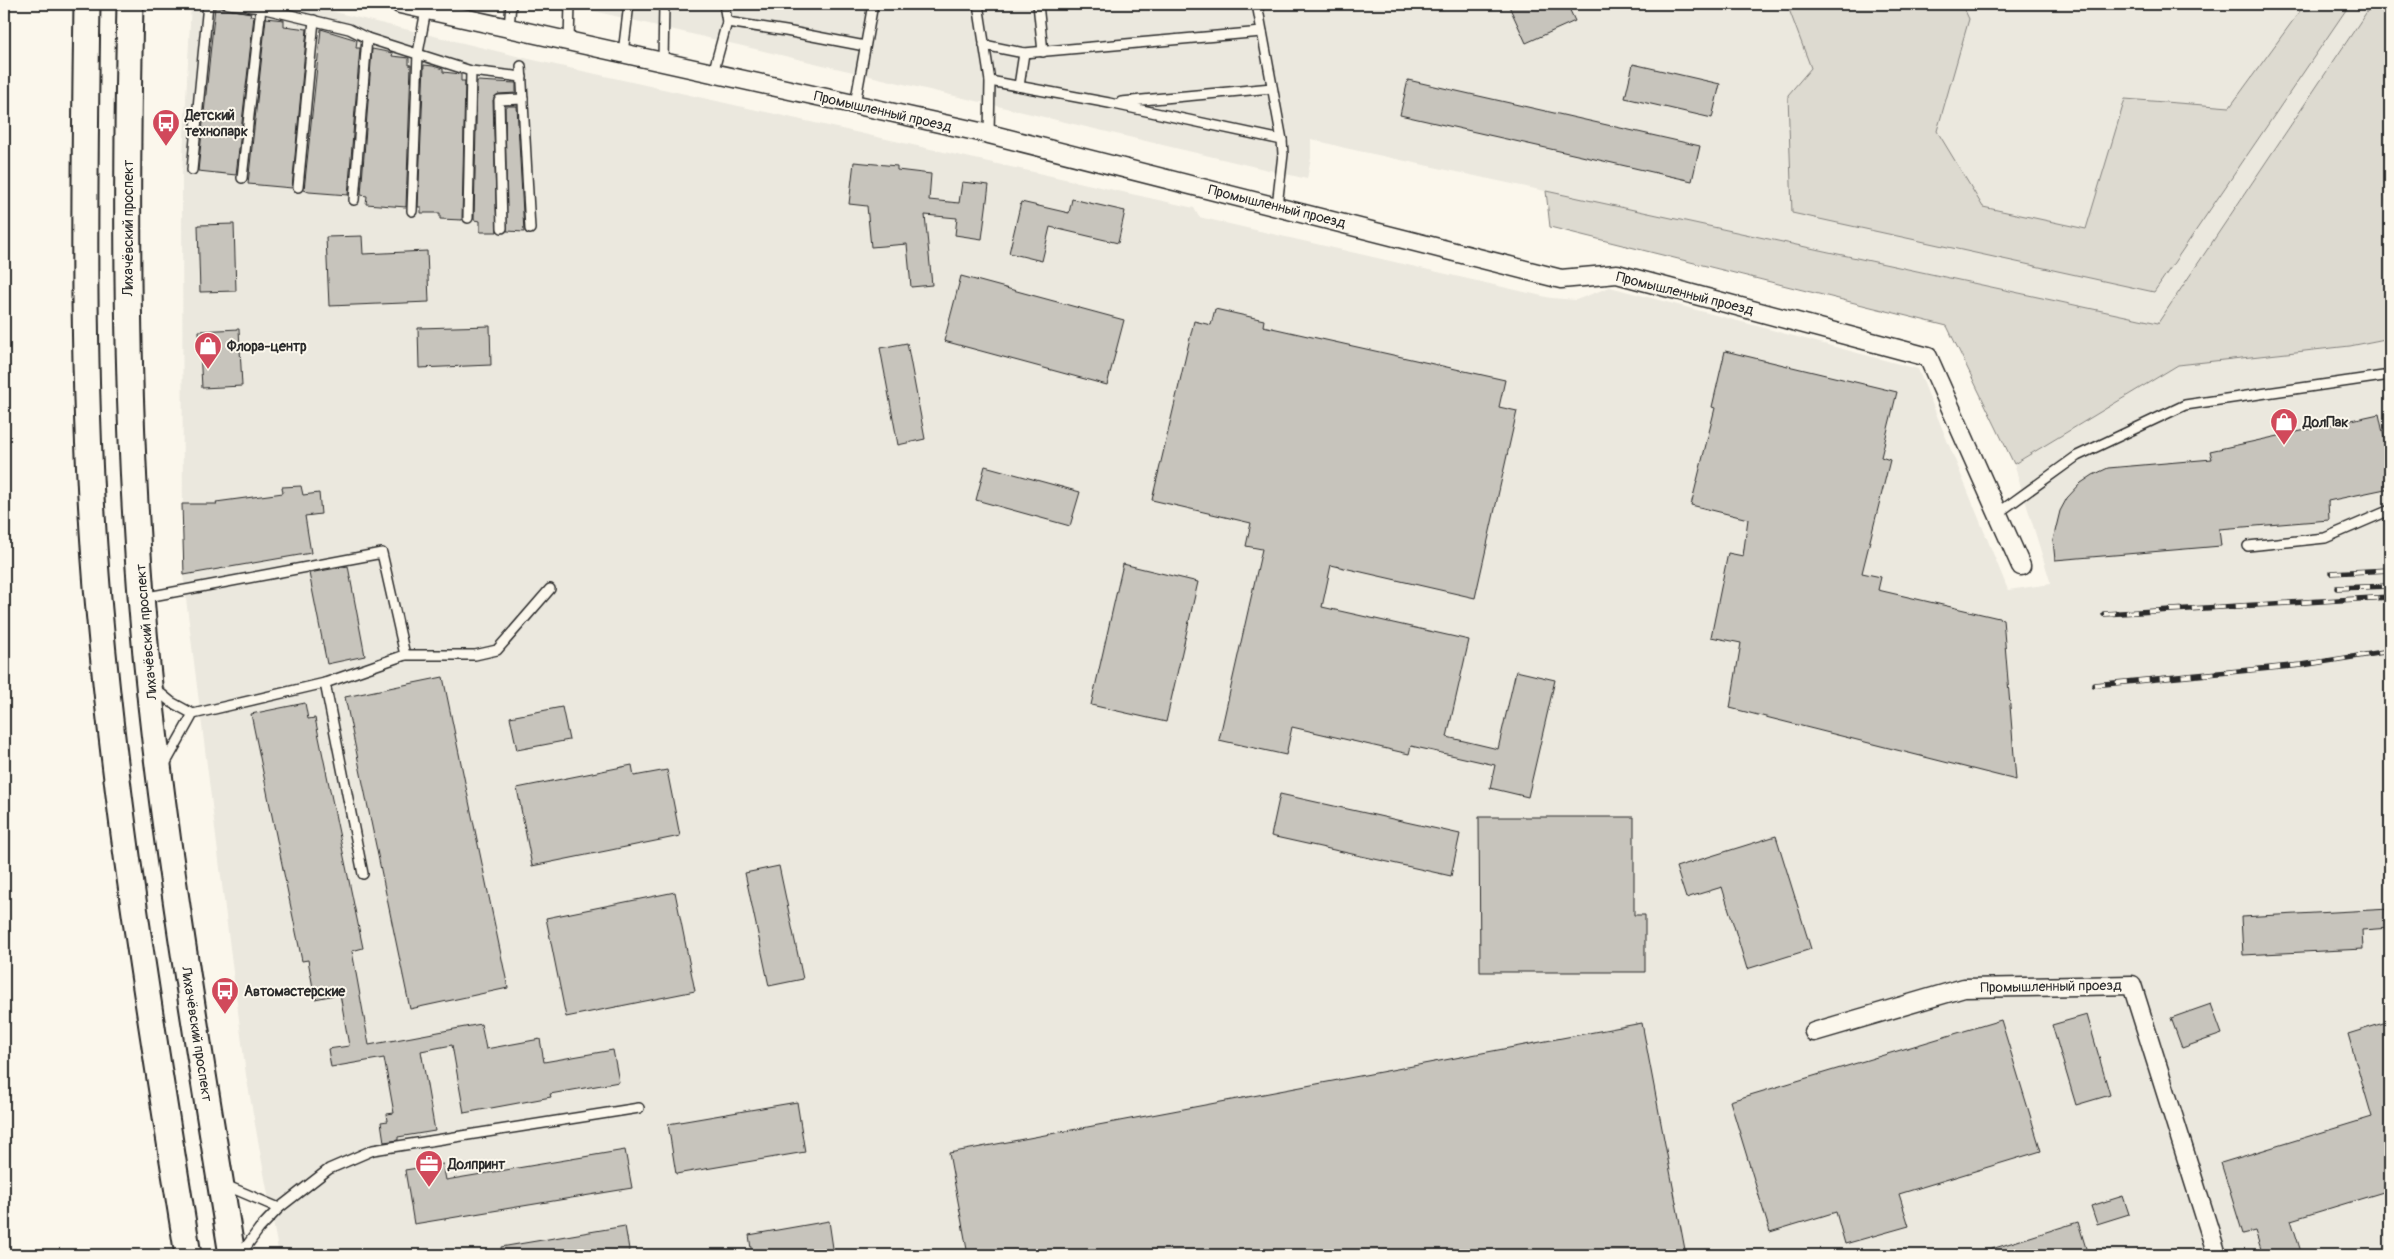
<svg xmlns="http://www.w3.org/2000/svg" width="2394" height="1259" viewBox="0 0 2394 1259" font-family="Pangolin,sans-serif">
  <rect width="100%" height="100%" fill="#fbf7ec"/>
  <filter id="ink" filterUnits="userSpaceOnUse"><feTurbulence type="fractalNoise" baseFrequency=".02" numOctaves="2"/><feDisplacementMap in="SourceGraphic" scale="10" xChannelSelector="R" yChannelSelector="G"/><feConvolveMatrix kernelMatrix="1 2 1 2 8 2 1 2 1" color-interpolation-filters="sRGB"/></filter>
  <g filter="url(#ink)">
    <g fill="#ebe8de">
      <polygon points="191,4 301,4 529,59 1194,208 1199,217 1551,298 1576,300 1610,287 1918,369 2008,590 2051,584 2014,464 2178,365 2350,346 2390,338 2390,1255 279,1255 246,1075 183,575 182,175"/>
      <polygon points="564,4 2372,4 2159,323 1345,148 1311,139 1311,158 1307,179"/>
    </g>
    <g fill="#dddad0" stroke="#84827e">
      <polygon points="1787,4 1962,4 1969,19 1937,131 1983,207 2086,229 2125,99 2230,107 2305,4 2350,4 2154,292 1792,213 1788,95 1811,68"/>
      <polygon points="2372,4 2390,4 2390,338 2350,346 2178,365 2014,464 1947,326 1550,227 1546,191 2158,323"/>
    </g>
    <g fill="#c7c4bc" stroke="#2b2b2b">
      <polygon points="1508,4 1567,4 1575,21 1526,43"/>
      <polygon points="215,7 251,13 250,16 254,16 236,175 198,171"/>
      <polygon points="266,18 284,20 284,26 307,29 292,188 248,184"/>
      <polygon points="321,29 357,40 356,48 360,48 348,195 309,192 304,190"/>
      <polygon points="372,49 393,53 392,56 409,58 409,65 411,65 406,207 366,204 367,196 361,195"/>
      <polygon points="1633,64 1720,84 1712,118 1625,98"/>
      <polygon points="424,65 433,66 443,69 443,72 461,74 461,81 465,81 462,220 440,219 440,213 421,213 421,207 418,207"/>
      <polygon points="1408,80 1700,146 1692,181 1400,115"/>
      <polygon points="477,81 516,83 516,93 498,94 493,100 497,232 480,232 480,221 474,220"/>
      <polygon points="505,106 517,106 524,232 507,231"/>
      <polygon points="854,162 897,166 897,170 931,174 929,200 959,203 962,182 989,185 982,239 955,235 957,218 925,215 932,285 911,287 907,244 871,247 867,206 849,204"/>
      <polygon points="1072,199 1125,211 1118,243 1050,227 1042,261 1009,253 1021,202 1069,213"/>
      <polygon points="234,224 236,291 200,292 198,225"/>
      <polygon points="362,236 363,254 427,251 429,302 329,306 326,237"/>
      <polygon points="961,276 1124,320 1107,385 944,341"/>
      <polygon points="1215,309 1264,320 1263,326 1505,380 1499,407 1517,411 1475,598 1331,565 1322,607 1469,640 1447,737 1498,749 1516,671 1555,680 1528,797 1490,788 1495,765 1411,746 1409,754 1292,727 1286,755 1219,740 1262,549 1246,546 1251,523 1152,500 1194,321 1211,325"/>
      <polygon points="490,326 491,365 419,368 418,328"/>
      <polygon points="239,329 242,386 202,388 199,331"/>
      <polygon points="907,343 925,439 898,445 880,348"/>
      <polygon points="1725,351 1897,392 1881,457 1890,460 1862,573 1881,577 1878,590 2003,619 2016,780 1730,708 1741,643 1711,637 1728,553 1743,556 1748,519 1691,505 1715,408 1712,407"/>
      <polygon points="2379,414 2386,447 2390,446 2390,488 2328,501 2329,520 2219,529 2221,546 2055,560 2053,540 2060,511 2067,498 2081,483 2093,475 2108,468 2212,459 2210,451"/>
      <polygon points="985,466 1080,492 1070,526 976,500"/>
      <polygon points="301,486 303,495 319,493 321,514 305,516 311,553 184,575 182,504 217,504 216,502 283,493 282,487"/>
      <polygon points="1123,564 1198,582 1166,722 1091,705"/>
      <polygon points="348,566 365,656 327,664 309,573"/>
      <polygon points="443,677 508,988 410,1009 345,697"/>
      <polygon points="305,703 308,719 315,718 363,948 352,951 369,1045 481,1024 486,1049 540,1039 544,1062 613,1050 619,1082 550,1094 551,1097 464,1113 452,1045 421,1051 435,1131 398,1137 398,1140 384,1142 381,1122 388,1121 387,1114 394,1113 384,1058 331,1067 328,1049 349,1046 340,994 315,999 308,960 302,961 251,714"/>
      <polygon points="562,707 569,740 517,750 510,717"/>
      <polygon points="632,765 634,776 667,770 680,836 532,866 517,788"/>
      <polygon points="1280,794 1460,834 1451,876 1271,836"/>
      <polygon points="1479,817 1634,817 1634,915 1645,915 1645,972 1480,972"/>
      <polygon points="1776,836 1811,949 1747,969 1722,887 1686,898 1676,867"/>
      <polygon points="779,866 803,979 769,986 745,873"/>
      <polygon points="675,892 695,991 566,1017 546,918"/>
      <polygon points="2390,909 2390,928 2362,930 2363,949 2243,955 2241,917"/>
      <polygon points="2211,1004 2222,1034 2182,1048 2171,1018"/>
      <polygon points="2087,1015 2110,1095 2076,1105 2052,1025"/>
      <polygon points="2001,1020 2041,1151 1899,1194 1909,1226 1845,1244 1836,1212 1770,1232 1730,1101"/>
      <polygon points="2390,1021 2390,1190 2291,1220 2302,1255 2263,1255 2255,1231 2243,1234 2221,1163 2372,1117 2348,1034"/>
      <polygon points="1642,1023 1686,1255 968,1255 949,1153"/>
      <polygon points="797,1102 805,1152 676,1174 668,1124"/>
      <polygon points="625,1150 632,1188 414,1224 405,1170 443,1164 446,1180"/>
      <polygon points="2123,1196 2129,1214 2097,1224 2091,1206"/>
      <polygon points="829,1221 834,1255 752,1255 749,1235"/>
      <polygon points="2078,1222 2088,1255 1983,1255 1982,1252"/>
      <polygon points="625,1226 630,1255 502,1255 501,1247"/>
    </g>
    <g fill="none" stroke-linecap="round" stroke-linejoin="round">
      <defs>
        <g id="lane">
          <polyline points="228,4 261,8 349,29 367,38 471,71 522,77"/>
          <polyline points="978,4 990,81 989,134"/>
          <polyline points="1038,4 1043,52"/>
          <polyline points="1257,4 1282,140 1283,154 1277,206"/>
          <polyline points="727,22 786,31 865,46"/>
          <polyline points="509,28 511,4"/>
          <polyline points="569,41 570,4"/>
          <polyline points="984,45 1024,53 1262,32"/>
          <polyline points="623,53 629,4"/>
          <polyline points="663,62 664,4"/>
          <polyline points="521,66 530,229"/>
          <polyline points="713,73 727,22 724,4"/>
          <polyline points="990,81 1109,103 1282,140"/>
          <polyline points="1019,86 1024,53"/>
          <polyline points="1121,102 1272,88"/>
          <polyline points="855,104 873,4"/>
          <polyline points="192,170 208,4"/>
          <polyline points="242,178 261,8"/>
          <polyline points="298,187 314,20"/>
          <polyline points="354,200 367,38"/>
          <polyline points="412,211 418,53 426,10"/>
          <polyline points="468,218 471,71"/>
          <polyline points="502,228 499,100 523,99"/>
          <polyline points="1998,513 2077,456 2185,405 2390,375"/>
          <polyline points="2248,546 2325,538 2390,510"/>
          <polyline points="142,598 382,553 405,655 475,655 497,650 550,589"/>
          <polyline points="325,683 405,655"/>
          <polyline points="154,688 171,702 193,714"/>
          <polyline points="164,766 193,714 325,683 363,874"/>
          <polyline points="225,1185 279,1208 259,1229 240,1255"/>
          <polyline points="279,1208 329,1169 373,1150 639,1108"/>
        </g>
        <g id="street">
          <polyline points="400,4 989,134 1561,279 1617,274 1928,357 2021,566"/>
          <polyline points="1814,1032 1964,988 2132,985 2217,1255"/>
        </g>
        <g id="secondary">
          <path d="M 87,4 C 84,206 81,409 99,610 C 118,827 154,1041 188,1255"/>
          <path d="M 130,4 C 125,237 126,472 151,705 C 171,889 203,1072 232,1255"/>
        </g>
      </defs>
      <use href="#lane" stroke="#2b2b2b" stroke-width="12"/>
      <use href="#street" stroke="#2b2b2b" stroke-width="21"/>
      <use href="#secondary" stroke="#2b2b2b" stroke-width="29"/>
      <use href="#lane" stroke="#fbf7ec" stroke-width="9"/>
      <use href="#street" stroke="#fbf7ec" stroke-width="18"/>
      <use href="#secondary" stroke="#fbf7ec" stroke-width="25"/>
      <defs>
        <g id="rail">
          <polyline points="2331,573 2390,570"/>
          <polyline points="2337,588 2390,586"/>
          <polyline points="2104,614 2390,597"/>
          <polyline points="2094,685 2302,665 2390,651"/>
        </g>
      </defs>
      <use href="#rail" stroke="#2b2b2b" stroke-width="5.5"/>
      <use href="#rail" stroke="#fbf7ec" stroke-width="4" stroke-dasharray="11" stroke-linecap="butt"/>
    </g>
  </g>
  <defs>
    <symbol id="bus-pin" viewBox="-11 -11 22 30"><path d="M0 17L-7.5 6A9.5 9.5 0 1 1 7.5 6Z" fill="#d1495b" stroke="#fbf7ec"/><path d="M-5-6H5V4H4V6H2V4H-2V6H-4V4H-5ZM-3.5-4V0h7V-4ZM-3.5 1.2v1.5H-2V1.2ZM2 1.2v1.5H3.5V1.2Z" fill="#fff"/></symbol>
    <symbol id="shop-pin" viewBox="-11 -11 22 30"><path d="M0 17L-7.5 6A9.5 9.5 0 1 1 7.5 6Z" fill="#d1495b" stroke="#fbf7ec"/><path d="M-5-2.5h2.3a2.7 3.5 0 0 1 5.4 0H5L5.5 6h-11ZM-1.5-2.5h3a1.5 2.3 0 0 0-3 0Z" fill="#fff"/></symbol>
    <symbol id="office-pin" viewBox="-11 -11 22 30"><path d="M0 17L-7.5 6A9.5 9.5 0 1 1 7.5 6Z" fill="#d1495b" stroke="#fbf7ec"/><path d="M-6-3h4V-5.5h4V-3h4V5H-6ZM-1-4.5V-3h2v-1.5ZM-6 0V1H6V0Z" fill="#fff"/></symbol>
  </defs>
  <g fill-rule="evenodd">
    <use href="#bus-pin" x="150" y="107" width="32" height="43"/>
    <use href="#shop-pin" x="192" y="330" width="32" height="43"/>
    <use href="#shop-pin" x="2268" y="406" width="32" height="43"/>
    <use href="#bus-pin" x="209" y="975" width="32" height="43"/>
    <use href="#office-pin" x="413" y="1148" width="32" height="43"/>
  </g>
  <g text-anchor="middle" stroke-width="4" stroke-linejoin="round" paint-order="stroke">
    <g font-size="14" fill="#2b2b2b" stroke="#fbf7ec">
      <text transform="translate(883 111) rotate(13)" y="5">Промышленный проезд</text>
      <text transform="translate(1277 206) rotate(14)" y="5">Промышленный проезд</text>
      <text transform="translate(128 228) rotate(-90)" y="5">Лихачёвский проспект</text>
      <text transform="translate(1685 293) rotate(14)" y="5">Промышленный проезд</text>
      <text transform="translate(146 632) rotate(-95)" y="5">Лихачёвский проспект</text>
      <text transform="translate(2051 986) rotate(-1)" y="5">Промышленный проезд</text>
      <text transform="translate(197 1034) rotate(81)" y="5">Лихачёвский проспект</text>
    </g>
    <g font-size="14" font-weight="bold" fill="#2b2b2b" stroke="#fbf7ec" text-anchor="start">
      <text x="185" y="120">Детский<tspan x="185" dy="16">технопарк</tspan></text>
      <text x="227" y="351">Флора-центр</text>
      <text x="2303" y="427">ДолПак</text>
      <text x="244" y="996">Автомастерские</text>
      <text x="448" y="1169">Долпринт</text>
    </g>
  </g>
  <rect width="2394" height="1259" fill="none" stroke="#fbf7ec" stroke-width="20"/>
  <rect x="10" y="10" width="2374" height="1239" fill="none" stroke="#2b2b2b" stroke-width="2" filter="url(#ink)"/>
</svg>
